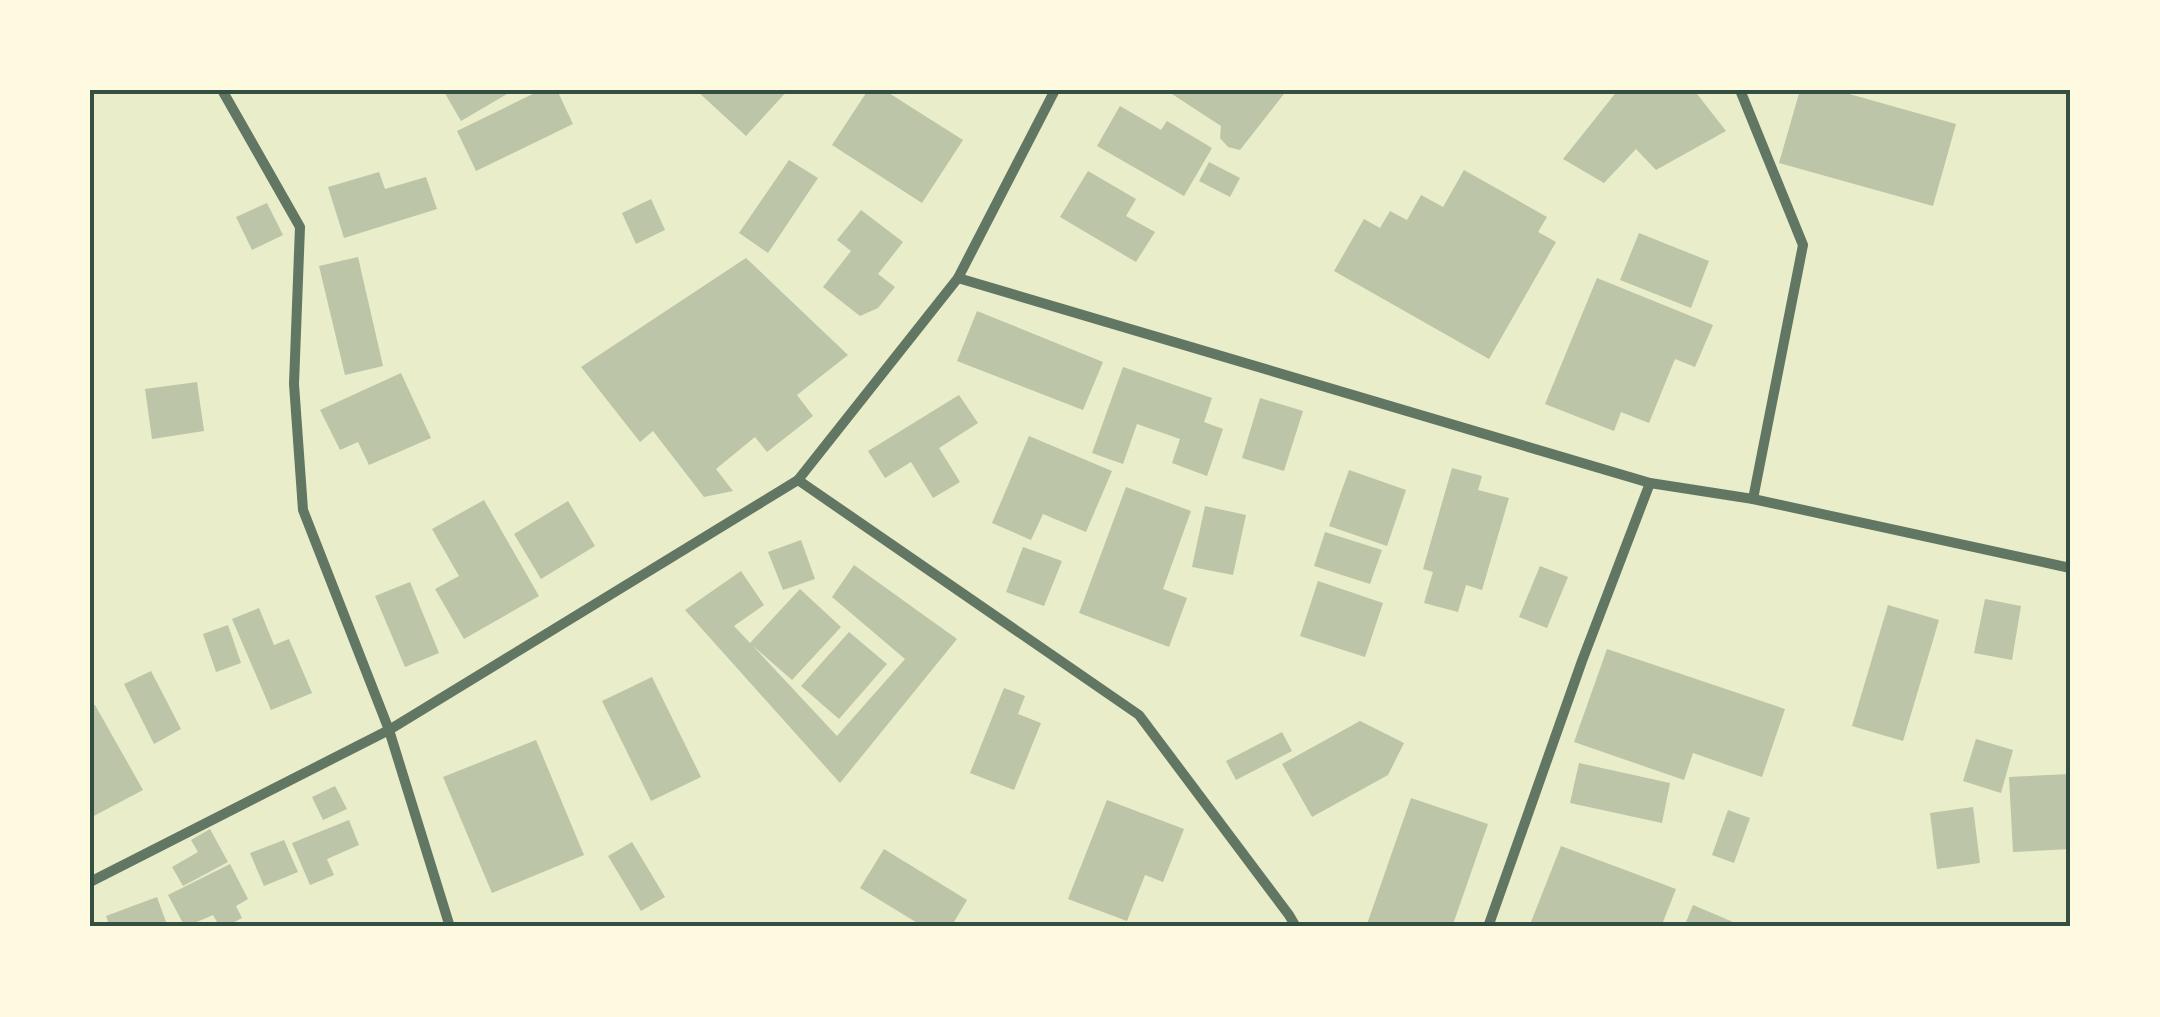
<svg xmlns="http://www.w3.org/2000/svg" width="2160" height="1017" viewBox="0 0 2160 1017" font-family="'Noto Serif',serif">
  <rect width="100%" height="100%" fill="#e9edc9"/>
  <g fill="#bcc5a7">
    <polygon points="443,90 514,90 461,121"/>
    <polygon points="541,90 557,90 573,124 476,171 457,131"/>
    <polygon points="696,90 788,90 746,136"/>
    <polygon points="868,90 884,90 963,140 922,203 832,145"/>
    <polygon points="1175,90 1287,90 1240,150 1228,147 1220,138 1221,126 1172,94"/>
    <polygon points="1618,90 1694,90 1726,131 1656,170 1636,149 1604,183 1563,159"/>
    <polygon points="1800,90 1835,90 1956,124 1933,206 1779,163"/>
    <polygon points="1120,106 1161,130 1167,121 1212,148 1184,196 1097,146"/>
    <polygon points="789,160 818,178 768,253 739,233"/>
    <polygon points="1209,162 1240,178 1230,197 1199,181"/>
    <polygon points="1464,170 1547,217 1538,232 1556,242 1489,359 1334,271 1364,219 1380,228 1390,211 1407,220 1421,195 1443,207"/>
    <polygon points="1088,171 1136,199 1126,216 1155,232 1136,262 1060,217"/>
    <polygon points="379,172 385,189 426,177 437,209 344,238 328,187"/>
    <polygon points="651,199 665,230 636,244 622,213"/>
    <polygon points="267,203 283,235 252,250 236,217"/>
    <polygon points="861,210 903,242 878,274 895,287 878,308 860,316 823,287 851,251 837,240"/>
    <polygon points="1639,233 1709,261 1691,308 1620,280"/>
    <polygon points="358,257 383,366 345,375 319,266"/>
    <polygon points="746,258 848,355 797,395 813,416 767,452 755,437 716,469 733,491 704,497 653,431 640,442 581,367"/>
    <polygon points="1597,278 1713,325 1695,367 1675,359 1649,423 1621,412 1614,431 1545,404"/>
    <polygon points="977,311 1103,362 1083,410 957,361"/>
    <polygon points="1123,367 1212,398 1204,422 1223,429 1207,476 1172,463 1180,439 1137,424 1123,464 1092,453"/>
    <polygon points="401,373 431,438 369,465 358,442 340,450 320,410"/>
    <polygon points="197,382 204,431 152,439 145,389"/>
    <polygon points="959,395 978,423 939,448 960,482 933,498 911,462 885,478 868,451"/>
    <polygon points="1260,398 1303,411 1284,471 1242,458"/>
    <polygon points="1029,436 1112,471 1086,532 1043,514 1031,540 992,523"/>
    <polygon points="1452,468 1482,476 1478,490 1509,498 1482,590 1466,585 1458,612 1424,603 1433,572 1423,569"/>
    <polygon points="1349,470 1406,490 1387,546 1329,526"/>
    <polygon points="1126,487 1191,511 1163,589 1187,598 1169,647 1079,613"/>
    <polygon points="484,500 539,596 464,639 435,589 459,576 432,529"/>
    <polygon points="568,501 595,546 541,579 514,534"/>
    <polygon points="1205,506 1246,515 1233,575 1192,567"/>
    <polygon points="1325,532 1382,550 1370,584 1314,566"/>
    <polygon points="801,540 815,579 783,590 768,552"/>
    <polygon points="1023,547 1062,561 1044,606 1006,592"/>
    <polygon points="854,565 957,639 840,783 685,610 741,571 764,605 734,626 750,643 800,589 841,627 792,680 753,646 837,736 905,659 832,597"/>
    <polygon points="1540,566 1568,577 1547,628 1519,617"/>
    <polygon points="1318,581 1383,603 1365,657 1300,636"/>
    <polygon points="410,582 439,653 405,667 375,596"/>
    <polygon points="1985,599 2021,606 2012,660 1974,653"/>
    <polygon points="1888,605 1939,620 1903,741 1852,726"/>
    <polygon points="259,608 274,645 289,639 312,693 271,710 232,619"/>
    <polygon points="228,625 241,663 216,672 203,634"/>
    <polygon points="849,632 887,664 839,719 801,686"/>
    <polygon points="1607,649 1785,709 1762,777 1693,753 1684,780 1574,742"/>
    <polygon points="151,671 181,729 154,744 124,684"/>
    <polygon points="652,677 701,777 651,801 602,701"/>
    <polygon points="1004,688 1025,696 1018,714 1041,723 1014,790 970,773"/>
    <polygon points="95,705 143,790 90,818 90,708"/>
    <polygon points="1360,721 1404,743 1388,775 1312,817 1282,764"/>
    <polygon points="1282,732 1292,751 1236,780 1226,761"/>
    <polygon points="1976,739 2013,750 2001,793 1963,781"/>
    <polygon points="536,740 584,855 492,893 443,777"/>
    <polygon points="1579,763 1670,783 1662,823 1570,803"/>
    <polygon points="2070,774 2070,849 2013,852 2009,777"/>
    <polygon points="335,786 347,809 323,820 312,797"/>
    <polygon points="1411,798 1488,824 1452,927 1366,927"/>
    <polygon points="1107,800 1184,829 1163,882 1145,875 1127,921 1068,899"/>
    <polygon points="1973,807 1980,863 1937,869 1930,813"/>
    <polygon points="1728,810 1750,818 1734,863 1712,855"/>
    <polygon points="349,820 359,845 327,859 334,875 310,885 292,843"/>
    <polygon points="210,829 228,862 183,886 172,867 198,852 191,840"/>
    <polygon points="284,840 298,872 264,886 250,853"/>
    <polygon points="632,842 665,897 641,911 608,856"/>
    <polygon points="1561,846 1676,889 1661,927 1529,927"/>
    <polygon points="884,849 967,900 951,927 924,927 860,888"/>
    <polygon points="230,864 248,899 236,906 242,918 225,927 220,927 213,915 185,927 168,895"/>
    <polygon points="157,897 166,922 154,927 110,927 106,916"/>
    <polygon points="1693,905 1745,927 1684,927"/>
  </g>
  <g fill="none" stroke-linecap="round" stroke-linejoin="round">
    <g stroke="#617663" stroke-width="10">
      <polyline points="222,90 300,227 294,384 303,510 389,730 450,927"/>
      <polyline points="1740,90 1803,245 1753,499"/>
      <polyline points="958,278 1650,483 1753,499 2070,568"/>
      <polyline points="798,480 1139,715 1289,915 1296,927"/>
      <polyline points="90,882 389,730 798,480 958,278 1055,90"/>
      <polyline points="1488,927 1582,661 1650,483"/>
    </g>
  </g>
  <rect width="2160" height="1017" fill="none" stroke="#fefae0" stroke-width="185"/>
  <rect x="92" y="92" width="1976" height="832" fill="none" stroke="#344e41" stroke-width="4"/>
</svg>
